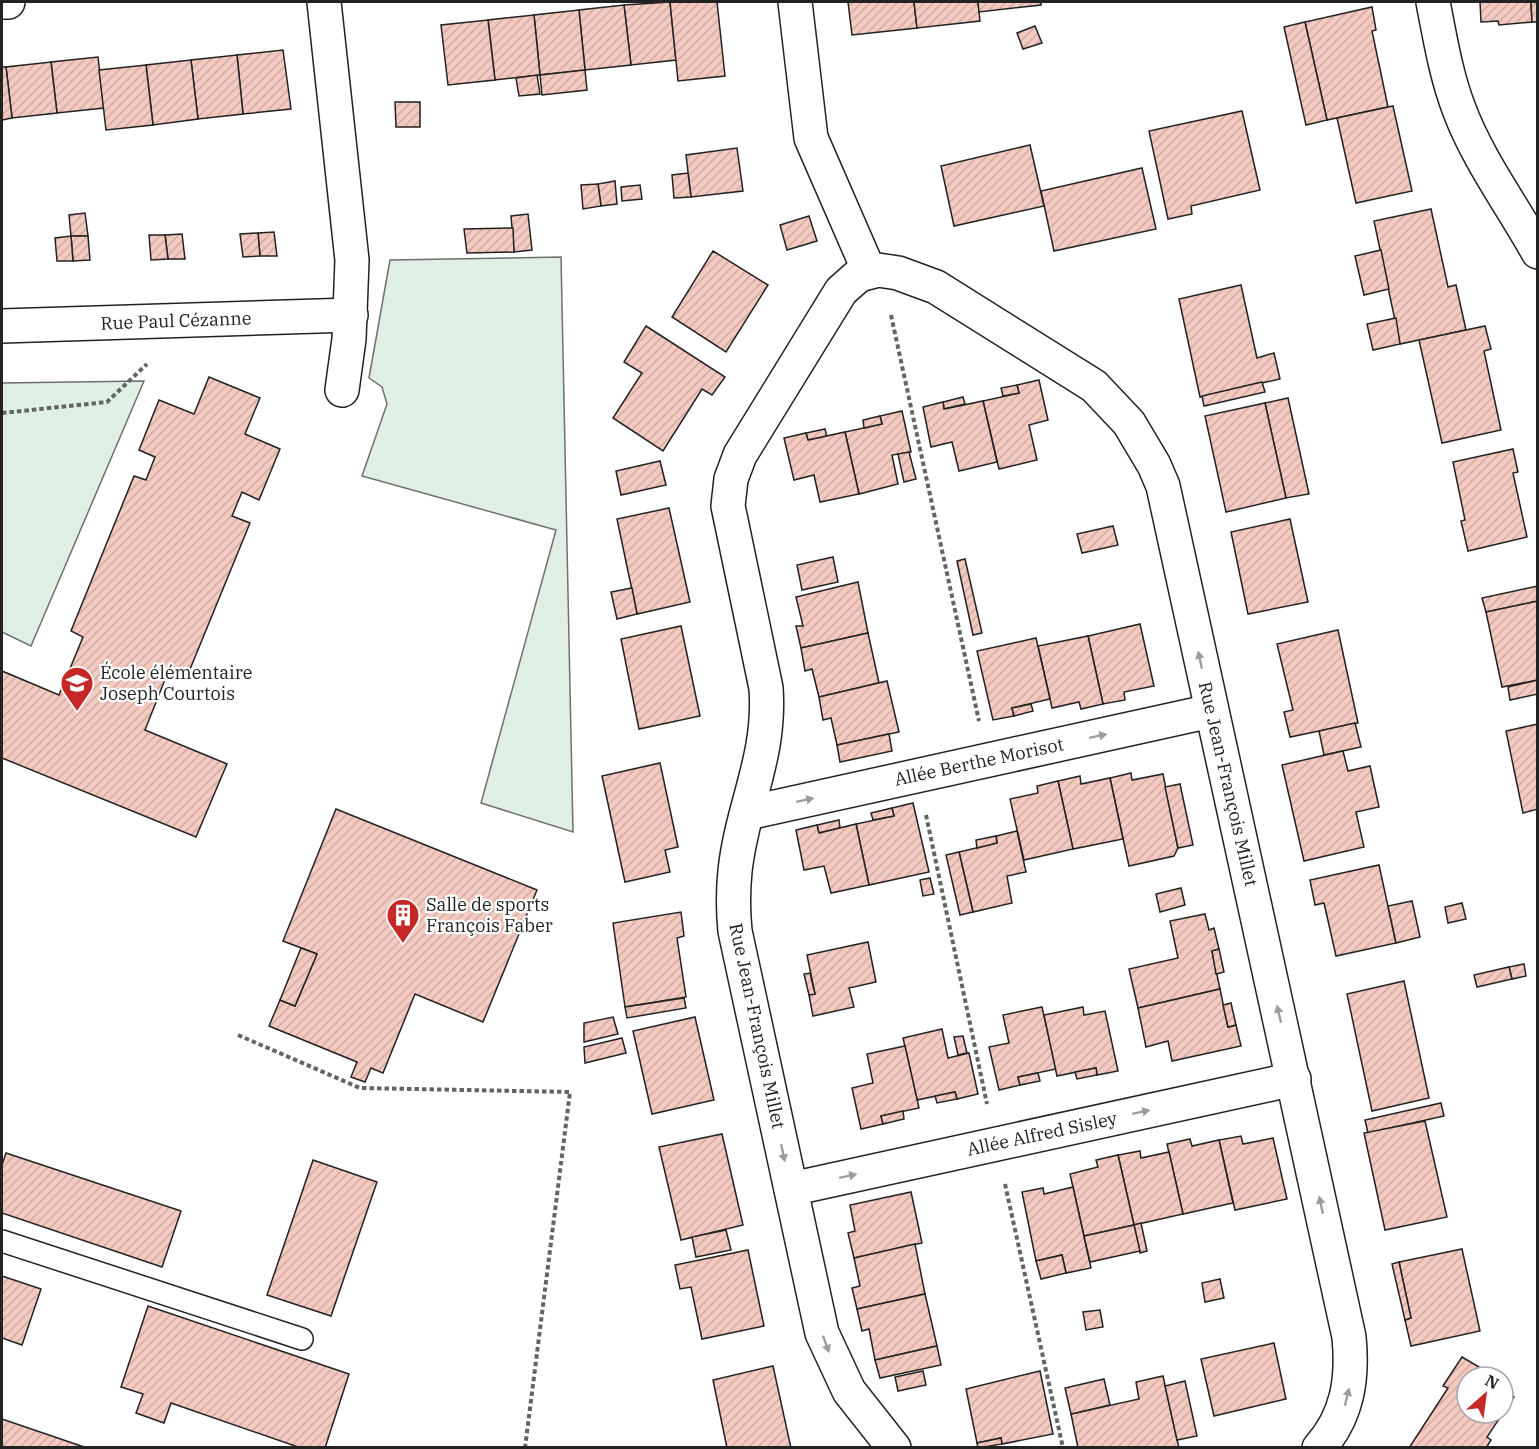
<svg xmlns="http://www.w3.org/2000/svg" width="1539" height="1449" viewBox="0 0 1539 1449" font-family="'IBM Plex Serif',serif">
  <defs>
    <pattern id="building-hatch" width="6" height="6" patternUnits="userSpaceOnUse" patternTransform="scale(1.5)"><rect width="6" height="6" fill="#f3c9c0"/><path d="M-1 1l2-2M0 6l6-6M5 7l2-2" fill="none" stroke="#d0aca5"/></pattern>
  </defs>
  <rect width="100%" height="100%" fill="#fff"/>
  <g fill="#e0efe3" stroke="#6f6f6f" stroke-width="1.5">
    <polygon points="561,257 573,832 481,803 556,530 362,476 387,404 382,387 369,378 390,260"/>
    <polygon points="144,381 31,646 2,632 2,383"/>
  </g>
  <g fill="url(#building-hatch)" stroke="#222" stroke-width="1.5">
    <polygon points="670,2 676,60 631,65 624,5"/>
    <polygon points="670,2 717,2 725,76 678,81"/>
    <polygon points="848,2 914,2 917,28 852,35"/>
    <polygon points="914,2 978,2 980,21 917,28"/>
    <polygon points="978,2 1041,2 1041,5 979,12"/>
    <polygon points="1480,2 1531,2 1532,22 1499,25 1498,21 1481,22"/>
    <polygon points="1531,2 1538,2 1538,22 1532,22"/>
    <polygon points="624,5 631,65 585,70 579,10"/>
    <polygon points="1372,7 1376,30 1372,31 1388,107 1327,120 1305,22"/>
    <polygon points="579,10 585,70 540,75 534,15"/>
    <polygon points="534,15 540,75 495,80 488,20"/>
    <polygon points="488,20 495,80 448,85 441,25"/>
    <polygon points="1305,22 1327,120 1306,125 1284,27"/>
    <polygon points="1035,26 1042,43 1023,49 1017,33"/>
    <polygon points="283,50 291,109 243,114 237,55"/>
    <polygon points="237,55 243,114 198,119 191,60"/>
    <polygon points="98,57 104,108 57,113 51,62"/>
    <polygon points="191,60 198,119 153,125 146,65"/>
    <polygon points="51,62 57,113 12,118 6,67"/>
    <polygon points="146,65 153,125 106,130 99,70"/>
    <polygon points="2,67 6,67 12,118 2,120"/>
    <polygon points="585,70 587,90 542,95 540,75"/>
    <polygon points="537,75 540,94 519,96 516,78"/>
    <polygon points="395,102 420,102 420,127 396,127"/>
    <polygon points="1393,106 1412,191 1356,203 1337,118"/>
    <polygon points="1242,111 1260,190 1191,206 1192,214 1168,219 1149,131"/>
    <polygon points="1030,145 1044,206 954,226 941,166"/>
    <polygon points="737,148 743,191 691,197 686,155"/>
    <polygon points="1142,168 1156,229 1054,251 1041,191"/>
    <polygon points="688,173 691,197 674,198 672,175"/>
    <polygon points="615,181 617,204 601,206 598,184"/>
    <polygon points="598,184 601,206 583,209 581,185"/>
    <polygon points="640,185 642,199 622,201 621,187"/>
    <polygon points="1431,209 1448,287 1456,285 1466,330 1400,344 1374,221"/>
    <polygon points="85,213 88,236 71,236 69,215"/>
    <polygon points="528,214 532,250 514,252 511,216"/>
    <polygon points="809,216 817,241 787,250 780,225"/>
    <polygon points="513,228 514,252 467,253 464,229"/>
    <polygon points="274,232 277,256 260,256 258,233"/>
    <polygon points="258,233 260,256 243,257 240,234"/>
    <polygon points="182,234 185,259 168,259 165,235"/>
    <polygon points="149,235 165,235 168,259 151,260"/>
    <polygon points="71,236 88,236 90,260 73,261"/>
    <polygon points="71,236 73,261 57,261 55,238"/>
    <polygon points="1381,250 1389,289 1364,295 1355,256"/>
    <polygon points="713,251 768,285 726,352 672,317"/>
    <polygon points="1241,285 1257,358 1274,353 1280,379 1200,397 1179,299"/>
    <polygon points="1396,318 1400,344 1373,350 1367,324"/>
    <polygon points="646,326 725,377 712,395 702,389 663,451 613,418 642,373 624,362"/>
    <polygon points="1485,326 1491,349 1484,351 1501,430 1442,443 1419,340"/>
    <polygon points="209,377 260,398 245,434 280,449 259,500 242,492 232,516 250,523 186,679 168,672 145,730 227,764 196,837 2,758 2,671 59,695 83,637 71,631 134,476 146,480 155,457 139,450 159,400 194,414"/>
    <polygon points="1039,380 1048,420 1029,425 1037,460 999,469 983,401 1019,393 1017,385"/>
    <polygon points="1262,382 1265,392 1204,406 1202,396"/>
    <polygon points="1017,385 1019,393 1003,396 1001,388"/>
    <polygon points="963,397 965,404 944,409 943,402"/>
    <polygon points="1288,398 1309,494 1286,498 1265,403"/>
    <polygon points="983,401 997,462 959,471 952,442 931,447 923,407 943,402 944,409"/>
    <polygon points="1265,403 1286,498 1226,512 1205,416"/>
    <polygon points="902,411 911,452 892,455 898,484 859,494 845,432 882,424 880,416"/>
    <polygon points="880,416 882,424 864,428 863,420"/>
    <polygon points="825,429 827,437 808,440 806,433"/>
    <polygon points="845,432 859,494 820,502 814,475 794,480 784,438 806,433 808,440"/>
    <polygon points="1513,449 1518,472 1513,473 1527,537 1468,551 1461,521 1465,520 1453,462"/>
    <polygon points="909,452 916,479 904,482 898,454"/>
    <polygon points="660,461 666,485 621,495 616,471"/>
    <polygon points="669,508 690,602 637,614 617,519"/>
    <polygon points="1290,519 1308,602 1248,614 1231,532"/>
    <polygon points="1113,526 1118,545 1082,553 1077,534"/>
    <polygon points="833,557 838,582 802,590 797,565"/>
    <polygon points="965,559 982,633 973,635 957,561"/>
    <polygon points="858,582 868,633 801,648 796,626 803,626 796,597"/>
    <polygon points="1538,586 1538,601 1486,612 1482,598"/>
    <polygon points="632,588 637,614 617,619 611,592"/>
    <polygon points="1538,601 1538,680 1502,687 1486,612"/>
    <polygon points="1140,624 1154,686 1124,692 1125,700 1103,704 1088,636"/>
    <polygon points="681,626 700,716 639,729 621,639"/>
    <polygon points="1338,630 1358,723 1290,737 1284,712 1293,710 1277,644"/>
    <polygon points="868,633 879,683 819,697 812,669 805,671 801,648"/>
    <polygon points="1088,636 1103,704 1081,709 1079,702 1052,708 1038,646"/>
    <polygon points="1036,638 1050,699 1012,708 1014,716 993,720 977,651"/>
    <polygon points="1538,680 1538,694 1510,700 1508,687"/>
    <polygon points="887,681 899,732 837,745 831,718 823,720 819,697"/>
    <polygon points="1031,704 1033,711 1014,716 1012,708"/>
    <polygon points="1355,723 1361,747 1324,755 1319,731"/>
    <polygon points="1538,724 1538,809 1523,813 1506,731"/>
    <polygon points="889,734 892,751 840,762 837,745"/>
    <polygon points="1343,751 1348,771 1370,766 1379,807 1356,812 1364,847 1304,861 1282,765"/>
    <polygon points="660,763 678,847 665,850 670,872 625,882 602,776"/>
    <polygon points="1131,773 1132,780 1163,774 1178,848 1174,856 1129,866 1110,778"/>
    <polygon points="1080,776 1081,784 1110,778 1123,839 1073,849 1058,781"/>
    <polygon points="1058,781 1073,849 1024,860 1010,799 1038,793 1037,786"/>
    <polygon points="1180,784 1193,845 1178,848 1165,787"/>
    <polygon points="913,803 929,872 869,885 856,824 894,816 892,808"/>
    <polygon points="892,808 894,816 873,820 871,813"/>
    <polygon points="336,809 537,890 483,1022 415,994 383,1073 371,1068 365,1082 351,1077 357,1062 269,1026 280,1000 295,1006 317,954 283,941"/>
    <polygon points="839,820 840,828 819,833 817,825"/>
    <polygon points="856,824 869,885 831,893 824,866 804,870 796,830 817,825 819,833"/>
    <polygon points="1017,831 1026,872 1007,876 1012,903 973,912 959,852 997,843 996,836"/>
    <polygon points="996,836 997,843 977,848 976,840"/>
    <polygon points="959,852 973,912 960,915 946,855"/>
    <polygon points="1379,865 1396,943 1336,956 1324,903 1315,905 1310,880"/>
    <polygon points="930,878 934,894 923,896 920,880"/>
    <polygon points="1181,888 1185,905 1160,912 1156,894"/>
    <polygon points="1412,901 1420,937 1396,943 1388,906"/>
    <polygon points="1462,903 1466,919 1448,923 1445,907"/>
    <polygon points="681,912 684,936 677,938 686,997 625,1007 613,923"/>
    <polygon points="1205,914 1209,930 1214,928 1219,949 1212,951 1220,989 1138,1008 1129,969 1178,958 1170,921"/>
    <polygon points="868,942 876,982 849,988 854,1007 813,1016 809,995 815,994 807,955"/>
    <polygon points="301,948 317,954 295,1006 280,1000"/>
    <polygon points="1219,949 1224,972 1216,974 1212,951"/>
    <polygon points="1524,964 1526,976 1512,979 1509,967"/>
    <polygon points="1509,967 1512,979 1477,987 1474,975"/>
    <polygon points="810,973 815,994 809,995 804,974"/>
    <polygon points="1404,981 1429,1098 1372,1111 1347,994"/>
    <polygon points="1220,989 1228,1027 1236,1025 1241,1046 1172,1061 1168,1041 1146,1047 1138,1008"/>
    <polygon points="684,998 686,1008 627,1018 625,1007"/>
    <polygon points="1231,1003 1236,1025 1228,1027 1223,1005"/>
    <polygon points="1042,1007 1056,1069 1018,1077 1020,1085 999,1090 989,1047 1009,1043 1003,1015"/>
    <polygon points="1083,1007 1084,1015 1105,1011 1118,1071 1097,1075 1096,1068 1057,1076 1044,1015"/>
    <polygon points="613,1017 618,1034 584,1042 584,1023"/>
    <polygon points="695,1017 714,1100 652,1114 633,1031"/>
    <polygon points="942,1029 948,1058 969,1053 978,1094 957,1099 955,1092 917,1100 903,1038"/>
    <polygon points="963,1036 967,1053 958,1055 954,1037"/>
    <polygon points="622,1038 626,1053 585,1063 584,1047"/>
    <polygon points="905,1046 919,1108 881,1116 883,1124 861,1129 852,1088 873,1083 867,1054"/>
    <polygon points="1096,1068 1097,1075 1077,1079 1075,1072"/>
    <polygon points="1038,1073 1040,1081 1020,1085 1018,1077"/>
    <polygon points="955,1092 957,1099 937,1103 935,1096"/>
    <polygon points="1441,1103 1444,1116 1368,1133 1365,1120"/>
    <polygon points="903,1111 904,1119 883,1124 881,1116"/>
    <polygon points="1425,1121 1447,1217 1385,1230 1364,1133"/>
    <polygon points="722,1134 743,1225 681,1240 659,1147"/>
    <polygon points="1241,1136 1243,1144 1273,1138 1287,1199 1235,1210 1219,1140"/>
    <polygon points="1190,1139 1192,1146 1219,1140 1233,1203 1183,1214 1167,1144"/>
    <polygon points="1140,1151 1141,1158 1169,1152 1183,1214 1134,1225 1118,1155"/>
    <polygon points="6,1153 181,1211 162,1267 2,1213 2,1165"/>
    <polygon points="1118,1155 1134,1225 1084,1236 1070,1174 1098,1167 1096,1160"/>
    <polygon points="313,1160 377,1182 331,1316 267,1295"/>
    <polygon points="1073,1187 1091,1268 1066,1273 1062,1255 1036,1261 1022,1192 1043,1188 1044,1194"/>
    <polygon points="911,1192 922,1243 854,1258 848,1233 855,1231 850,1205"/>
    <polygon points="1141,1223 1147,1251 1140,1253 1134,1225"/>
    <polygon points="1134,1225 1140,1251 1090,1262 1084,1236"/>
    <polygon points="726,1230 731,1250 696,1257 692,1237"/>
    <polygon points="915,1244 925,1294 857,1309 852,1288 860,1286 854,1258"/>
    <polygon points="1462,1249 1480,1331 1411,1346 1405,1320 1411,1318 1399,1262"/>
    <polygon points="748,1250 764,1326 702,1339 691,1287 680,1289 675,1265"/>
    <polygon points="1062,1255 1066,1273 1041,1279 1036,1261"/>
    <polygon points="1399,1262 1411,1318 1405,1320 1392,1264"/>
    <polygon points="2,1276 41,1289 22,1345 2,1338"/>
    <polygon points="1220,1279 1224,1298 1205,1302 1202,1283"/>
    <polygon points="925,1294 937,1346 875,1360 869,1329 862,1331 857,1309"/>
    <polygon points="148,1306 349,1374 325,1448 301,1448 171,1403 164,1423 136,1413 143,1394 121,1387"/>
    <polygon points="1100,1310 1103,1327 1086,1330 1083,1312"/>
    <polygon points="1274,1343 1286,1399 1214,1416 1201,1359"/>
    <polygon points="937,1346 941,1365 880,1378 875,1360"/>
    <polygon points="1462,1357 1489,1373 1486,1377 1467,1377 1467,1413 1503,1413 1487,1437 1491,1440 1486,1448 1409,1448 1448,1388 1443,1386"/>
    <polygon points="773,1366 791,1448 727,1448 713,1380"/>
    <polygon points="923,1371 926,1385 898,1391 895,1377"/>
    <polygon points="1040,1371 1053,1434 1002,1444 1001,1438 977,1443 966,1389"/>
    <polygon points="1163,1376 1179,1448 1078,1448 1071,1414 1139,1399 1136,1382"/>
    <polygon points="1104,1379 1110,1405 1071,1414 1065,1388"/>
    <polygon points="1185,1381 1197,1436 1177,1440 1165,1386"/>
    <polygon points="1503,1390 1514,1397 1503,1413"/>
    <polygon points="2,1419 87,1448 2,1448"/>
    <polygon points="1001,1438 1002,1444 978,1448 977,1443"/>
  </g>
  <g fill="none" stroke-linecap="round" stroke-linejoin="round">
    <defs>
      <polyline id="service" points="2,1241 302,1339"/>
      <g id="minor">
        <polyline points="2,2 8,2"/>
        <polyline points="324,2 352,260 349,339 342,390"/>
        <polyline points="795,2 811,138 869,271"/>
        <path d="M 1433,2 C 1440,38 1446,75 1459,109 C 1478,160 1512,205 1538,252"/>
        <polyline points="2,326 351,315"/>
        <polyline points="748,813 1211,711"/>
        <polyline points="791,1189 1294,1079"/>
        <path d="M 894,1448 L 849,1391 L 822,1333 L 735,931 C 733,911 733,891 735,871 C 742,805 771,758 766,688 L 728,506 L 731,479 L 740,455 L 841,291 L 859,275 L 878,270 L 898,273 L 936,287 L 1094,386 L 1129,423 L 1154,465 L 1163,486 L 1349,1337 C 1353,1378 1348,1416 1319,1448"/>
      </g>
    </defs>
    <use href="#service" stroke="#222" stroke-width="24"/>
    <use href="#minor" stroke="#222" stroke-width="36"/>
    <g stroke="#646464" stroke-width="4" stroke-dasharray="4.5 3" stroke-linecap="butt">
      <polyline points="891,315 979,721"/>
      <polyline points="2,413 107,402 147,364"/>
      <polyline points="926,815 987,1104"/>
      <polyline points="238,1035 360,1088 570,1092 525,1448"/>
      <polyline points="1005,1184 1063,1448"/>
    </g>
    <use href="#service" stroke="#fff" stroke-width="21"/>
    <use href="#minor" stroke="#fff" stroke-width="33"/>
  </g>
  <defs><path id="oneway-solid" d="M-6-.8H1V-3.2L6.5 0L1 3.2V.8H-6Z" transform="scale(1.5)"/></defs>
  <g fill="#9c9c9c">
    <use href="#oneway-solid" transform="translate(1200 660) rotate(-102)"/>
    <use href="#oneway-solid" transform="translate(1098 736) rotate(-12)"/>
    <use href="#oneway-solid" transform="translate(805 800) rotate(-12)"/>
    <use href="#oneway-solid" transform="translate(1279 1014) rotate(-103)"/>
    <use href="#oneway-solid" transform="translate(1141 1112) rotate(-12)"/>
    <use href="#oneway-solid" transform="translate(783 1153) rotate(78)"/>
    <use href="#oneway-solid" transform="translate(848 1176) rotate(-12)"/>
    <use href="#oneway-solid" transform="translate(1321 1205) rotate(-102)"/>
    <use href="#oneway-solid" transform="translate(826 1344) rotate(70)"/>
    <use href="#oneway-solid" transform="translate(1347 1397) rotate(-76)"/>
  </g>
  <defs>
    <symbol id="school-pin" viewBox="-11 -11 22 30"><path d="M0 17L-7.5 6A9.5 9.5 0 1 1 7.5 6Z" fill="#c62828" stroke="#fff"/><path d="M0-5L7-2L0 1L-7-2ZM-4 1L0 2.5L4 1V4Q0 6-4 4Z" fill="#fff"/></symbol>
    <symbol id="building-pin" viewBox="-11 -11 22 30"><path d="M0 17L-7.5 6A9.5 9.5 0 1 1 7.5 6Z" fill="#c62828" stroke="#fff"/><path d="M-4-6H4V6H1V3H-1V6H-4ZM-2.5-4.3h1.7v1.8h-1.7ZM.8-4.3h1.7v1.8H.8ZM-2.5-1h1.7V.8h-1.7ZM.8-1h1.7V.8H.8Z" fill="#fff"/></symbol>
  </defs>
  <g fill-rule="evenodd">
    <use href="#school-pin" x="58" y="664" width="38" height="52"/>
    <use href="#building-pin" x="384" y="896" width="38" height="52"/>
  </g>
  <g text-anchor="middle" stroke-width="4.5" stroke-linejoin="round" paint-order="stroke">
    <g font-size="18" fill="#222" stroke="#fff">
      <text transform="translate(176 321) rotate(-2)" y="6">Rue Paul Cézanne</text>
      <text transform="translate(979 762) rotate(-12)" y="6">Allée Berthe Morisot</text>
      <text transform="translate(1228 784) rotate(77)" y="6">Rue Jean-François Millet</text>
      <text transform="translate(757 1026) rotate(78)" y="6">Rue Jean-François Millet</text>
      <text transform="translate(1042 1134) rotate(-12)" y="6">Allée Alfred Sisley</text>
    </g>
    <g font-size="18" fill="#222" stroke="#fff" text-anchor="start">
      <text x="100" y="679">École élémentaire<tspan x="100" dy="21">Joseph Courtois</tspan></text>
      <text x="426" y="911">Salle de sports<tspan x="426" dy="21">François Faber</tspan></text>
    </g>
  </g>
  <rect width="1539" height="1449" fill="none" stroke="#222222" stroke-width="6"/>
  <g transform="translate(1485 1395) rotate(28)"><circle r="28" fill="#ffffff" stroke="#a7a7a7" stroke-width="1.5"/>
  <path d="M0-4.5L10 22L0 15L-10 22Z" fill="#c62828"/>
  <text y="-9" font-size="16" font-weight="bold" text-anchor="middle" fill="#222222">N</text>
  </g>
</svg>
